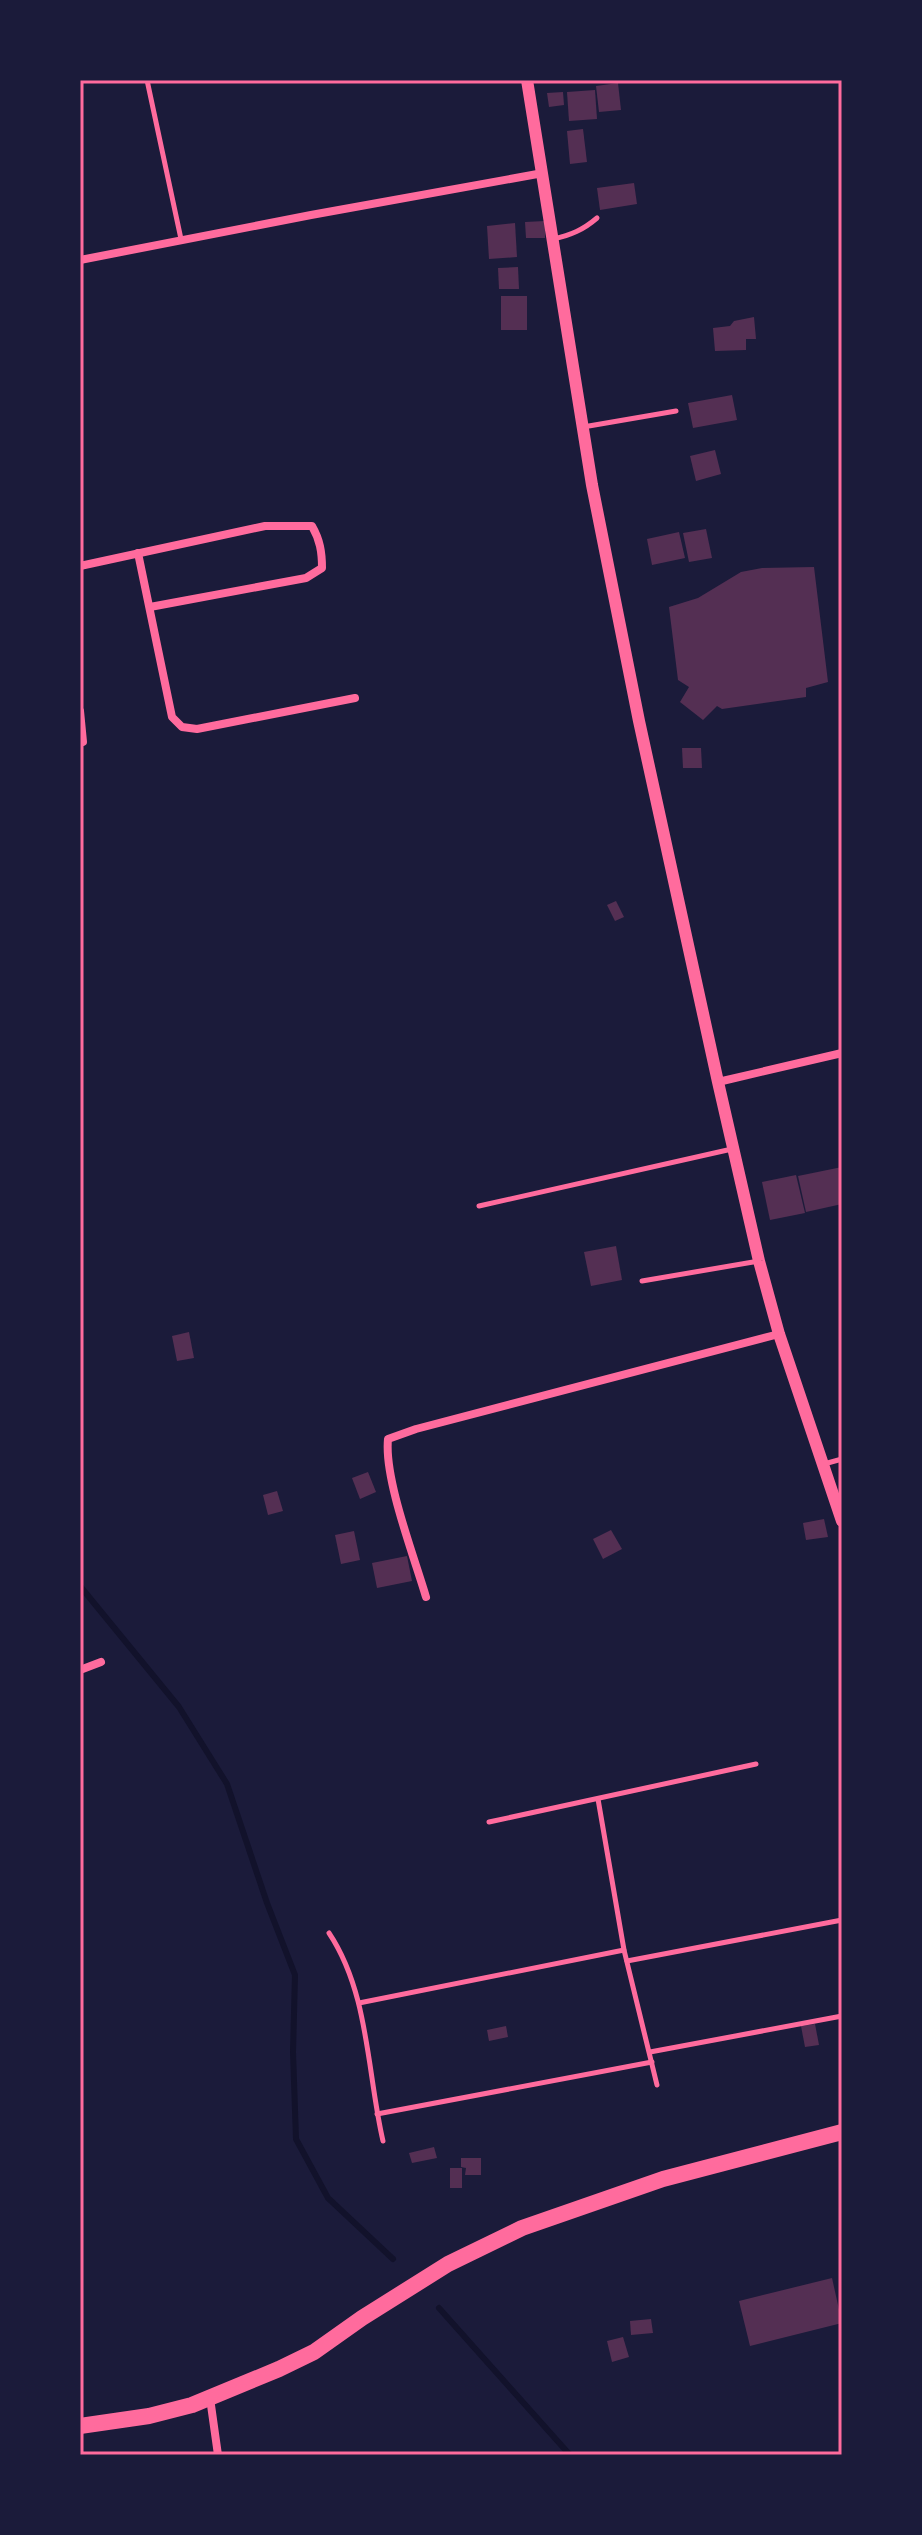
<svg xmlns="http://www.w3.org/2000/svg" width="922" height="2535" viewBox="0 0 922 2535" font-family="'Asap Condensed',sans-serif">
  <rect width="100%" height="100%" fill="#1b1b3a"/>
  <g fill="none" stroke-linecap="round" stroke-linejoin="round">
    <g stroke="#12122b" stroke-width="6">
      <polyline points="80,1586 179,1707 227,1784 267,1903 295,1975 293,2052 296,2139 328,2198 393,2259"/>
      <polyline points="439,2308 570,2455"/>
    </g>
  </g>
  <g fill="#542f53">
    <polygon points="618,83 621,110 599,112 596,86"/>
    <polygon points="595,90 597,119 569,121 567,92"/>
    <polygon points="563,92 564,105 549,107 547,93"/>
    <polygon points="583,129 587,162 570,164 567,131"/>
    <polygon points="634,183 637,204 600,210 597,188"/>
    <polygon points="545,221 545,238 526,238 525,222"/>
    <polygon points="515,223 517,257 489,259 487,226"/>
    <polygon points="518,267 519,289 499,289 498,268"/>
    <rect x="501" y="296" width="26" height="34"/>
    <polygon points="754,317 756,339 746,339 746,350 715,351 713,328 730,326 734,321"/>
    <polygon points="732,395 737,420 693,428 688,403"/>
    <polygon points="715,450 721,474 696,481 690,456"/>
    <polygon points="706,529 712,558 689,562 683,533"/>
    <polygon points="679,532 685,558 652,565 647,539"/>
    <polygon points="814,567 828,682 806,688 806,697 722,709 717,706 703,720 680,702 689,687 678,680 669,607 698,598 741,572 762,568"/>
    <polygon points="682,748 701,748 702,768 683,768"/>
    <polygon points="616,901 624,917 615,921 607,905"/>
    <polygon points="842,1167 842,1204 806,1212 798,1176"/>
    <polygon points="796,1175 805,1213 770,1220 762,1182"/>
    <polygon points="616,1246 622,1280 591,1286 584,1252"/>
    <polygon points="189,1332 194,1358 177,1361 172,1336"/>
    <polygon points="368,1472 376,1492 360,1499 352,1478"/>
    <polygon points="277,1491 283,1511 268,1515 263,1495"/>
    <polygon points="824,1519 828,1537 806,1540 803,1523"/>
    <polygon points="611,1530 622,1549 603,1559 593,1539"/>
    <polygon points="354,1531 360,1560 341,1564 335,1535"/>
    <polygon points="407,1556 412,1581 377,1588 372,1563"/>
    <polygon points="815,2024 819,2045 805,2047 801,2026"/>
    <polygon points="506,2026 508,2037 489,2041 487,2030"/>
    <polygon points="434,2147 437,2158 412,2163 409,2153"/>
    <polygon points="461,2158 481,2158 481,2175 465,2175 466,2168 461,2167"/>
    <rect x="450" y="2168" width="12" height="20"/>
    <polygon points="832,2278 842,2323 750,2346 739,2301"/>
    <polygon points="651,2319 653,2333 631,2335 630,2321"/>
    <polygon points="623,2337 629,2357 612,2362 607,2341"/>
  </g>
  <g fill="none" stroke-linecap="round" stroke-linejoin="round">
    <g stroke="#ff6b9d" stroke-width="5">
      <polyline points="147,80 181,239"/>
      <path d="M 553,239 C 571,235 583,230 597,218"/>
      <polyline points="583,427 676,411"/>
      <polyline points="479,1206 732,1149"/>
      <polyline points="642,1281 759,1261"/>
      <polyline points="824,1464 842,1459"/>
      <polyline points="598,1799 624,1950 657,2085"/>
      <polyline points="489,1822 756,1764"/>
      <path d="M 329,1933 C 369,1993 367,2072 383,2141"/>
      <polyline points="627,1961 842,1920"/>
      <polyline points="359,2003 624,1950"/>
      <polyline points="650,2052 842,2016"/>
      <polyline points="377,2114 652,2062"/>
    </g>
    <g stroke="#ff6b9d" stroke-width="8">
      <polyline points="80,260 311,215 543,173"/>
      <polyline points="138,553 172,717 182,727 197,729 355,698"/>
      <path d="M 80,566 L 265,526 L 312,526 C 320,540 322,552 322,568 L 306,578 L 150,607"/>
      <polyline points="80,711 83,742 80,743"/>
      <polyline points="718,1082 842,1053"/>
      <path d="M 426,1597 C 414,1556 384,1479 388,1439 L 416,1429 L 779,1334"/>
      <polyline points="80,1670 101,1662"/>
      <polyline points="210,2398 218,2455"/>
    </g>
    <polyline stroke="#ff6b9d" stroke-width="12" points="527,80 592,485 639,721 718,1082 759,1261 779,1334 842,1521"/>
    <polyline stroke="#ff6b9d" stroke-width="16" points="80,2426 149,2416 192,2405 279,2369 314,2352 362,2318 448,2264 522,2228 663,2179 842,2132"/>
  </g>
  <rect width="922" height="2535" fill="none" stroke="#1b1b3a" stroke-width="164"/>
  <rect x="82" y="82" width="758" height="2371" fill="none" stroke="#ff6b9d" stroke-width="3"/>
</svg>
